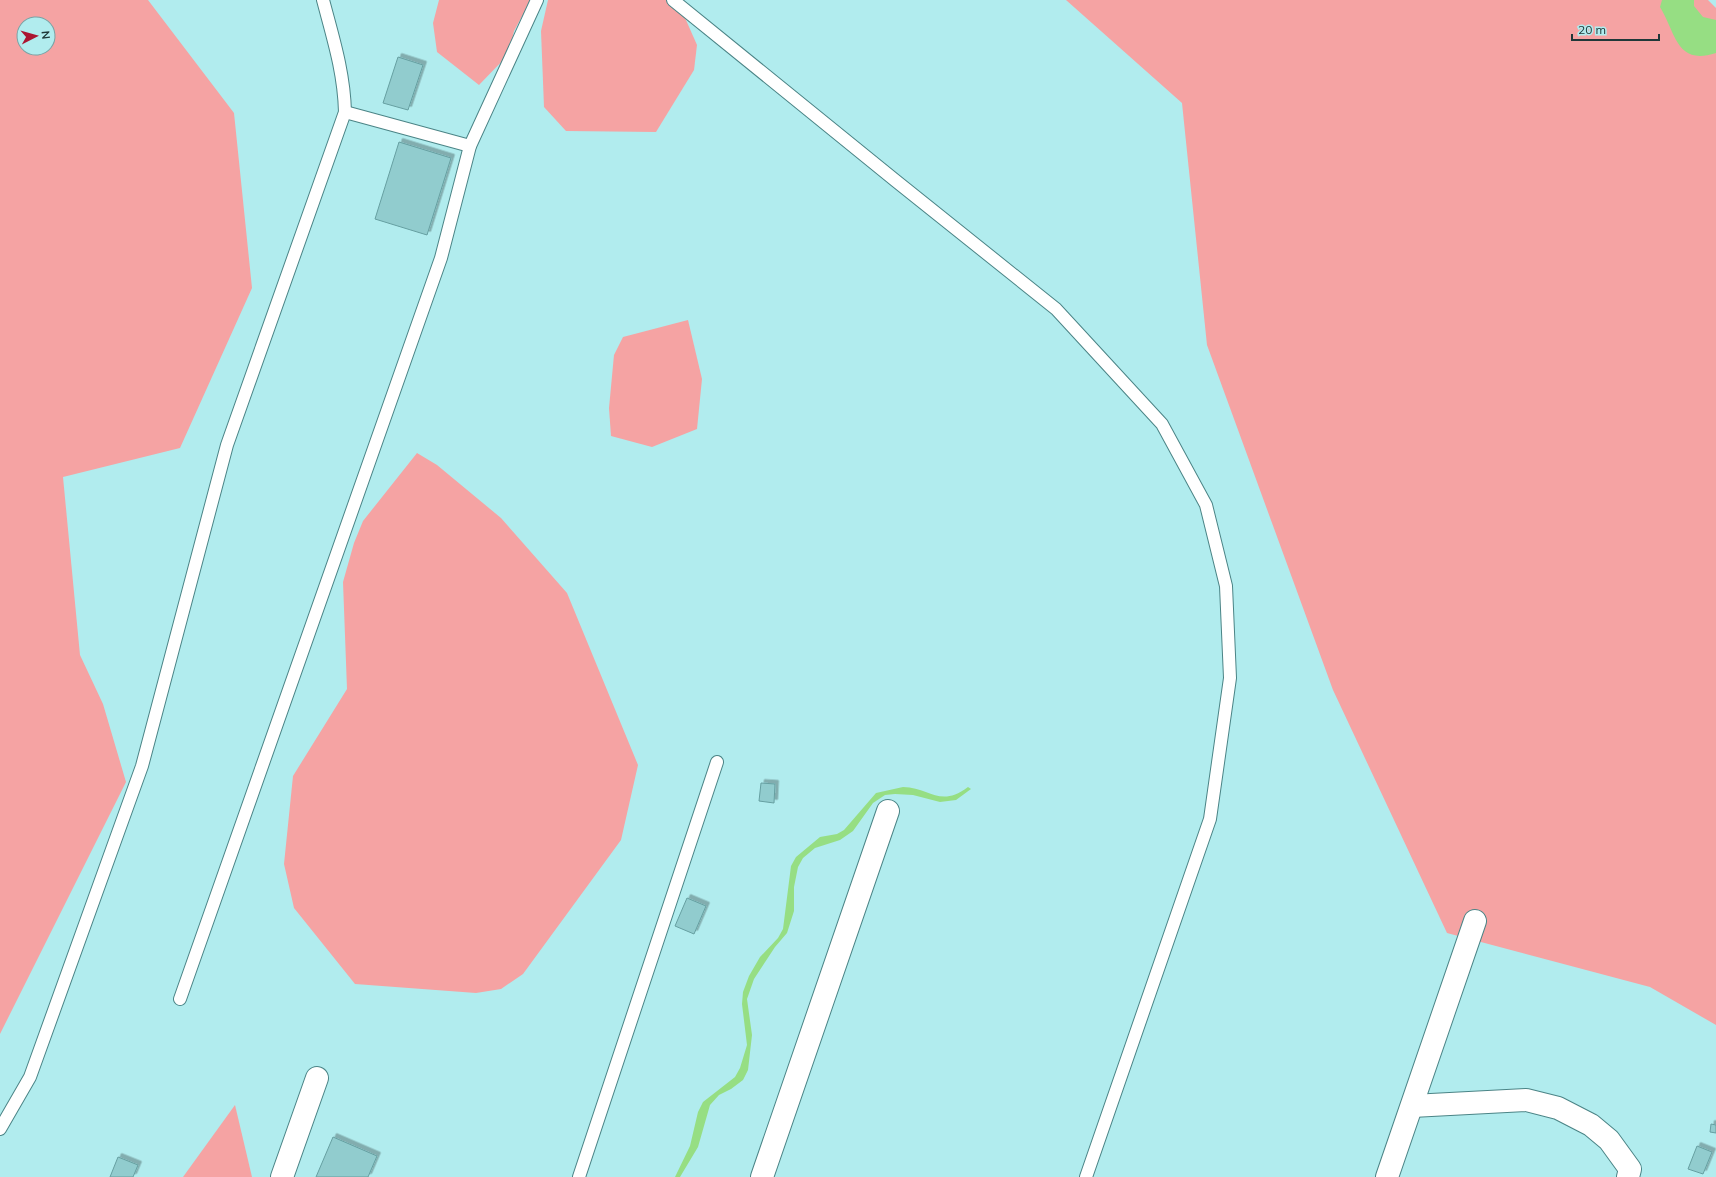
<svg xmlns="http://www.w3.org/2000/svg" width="1716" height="1177" viewBox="0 0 1716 1177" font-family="Mulish,sans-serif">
  <defs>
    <filter id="shadow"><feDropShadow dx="3.5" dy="-3.5" stdDeviation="0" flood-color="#0004"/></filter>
  </defs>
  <rect width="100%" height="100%" fill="#b1ecee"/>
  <g fill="#f5a3a3" fill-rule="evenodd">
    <path d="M 0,0 L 148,0 L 234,113 L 252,288 L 180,448 L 63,477 L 80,655 L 103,704 L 126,782 L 0,1034 ZM 24,24 L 48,24 L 48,48 L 24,48 Z"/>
    <polygon points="439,0 531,0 514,31 509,54 479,85 437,52 433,23"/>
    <polygon points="548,0 667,0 682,11 697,45 694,70 656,132 566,131 544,107 541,31"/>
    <polygon points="1066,0 1708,0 1716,8 1716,1025 1650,987 1447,933 1333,690 1207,345 1182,103"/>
    <polygon points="688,320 702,379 697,429 652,447 611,436 609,408 614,355 623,337"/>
    <polygon points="417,453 437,465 501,518 567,593 638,765 621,840 523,974 501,989 476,993 355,984 294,908 284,864 293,776 347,689 343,582 354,543 363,521"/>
    <polygon points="235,1105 252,1177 183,1177"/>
  </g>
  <g fill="#96de83">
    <path d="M 1662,0 L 1694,0 L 1694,6 L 1703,17 L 1716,20 L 1716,53 C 1676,66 1676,33 1660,7 Z"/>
    <path d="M 903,787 C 931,788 940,808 968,787 L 971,789 L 956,800 L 940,802 L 913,795 L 895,794 L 885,795 L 873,803 L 853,831 L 840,840 L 815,848 L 803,858 L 798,867 L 794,887 L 794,911 L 787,933 L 775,947 L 754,979 L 747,999 L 752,1035 L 748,1070 L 743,1080 L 731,1089 L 719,1095 L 710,1105 L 698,1147 L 680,1177 L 675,1177 L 690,1146 L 698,1112 L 703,1102 L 735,1077 L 740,1068 L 747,1045 L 742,1004 L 743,992 L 749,976 L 760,957 L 778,938 L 783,929 L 791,866 L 796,857 L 820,837 L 837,834 L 844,830 L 876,793 Z"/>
  </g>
  <g fill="#91ccce" stroke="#669fa1" filter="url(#shadow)">
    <polygon points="398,57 423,65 408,110 383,103"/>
    <polygon points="399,142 451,158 427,235 375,219"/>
    <polygon points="761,783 775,784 774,803 759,801"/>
    <polygon points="687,898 706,906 694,934 675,926"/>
    <polygon points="1711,1124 1716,1125 1716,1133 1710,1132"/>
    <polygon points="333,1137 377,1156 368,1177 316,1177"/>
    <polygon points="1697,1146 1712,1152 1703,1174 1688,1169"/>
    <polygon points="118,1157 138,1165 133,1177 110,1177"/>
  </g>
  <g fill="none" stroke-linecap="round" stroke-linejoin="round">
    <defs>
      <g id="lane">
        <polyline points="673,0 896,181 1056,309 1162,424 1206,505 1226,586 1230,678 1210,819 1086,1177"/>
        <polyline points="345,112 470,146"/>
        <polyline points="180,999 441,258 470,146 537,0"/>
        <path d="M 0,1129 L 30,1077 L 142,766 L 227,445 L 345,112 C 344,72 333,38 323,0"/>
        <polyline points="579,1177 717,762"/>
      </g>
      <g id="street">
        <polyline points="1412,1106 1526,1100 1558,1108 1591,1125 1609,1140 1630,1169 1628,1177"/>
        <polyline points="282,1177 317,1078"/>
        <polyline points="762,1177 888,811"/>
        <polyline points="1387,1177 1475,921"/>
      </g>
    </defs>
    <use href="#lane" stroke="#4b8486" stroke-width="14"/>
    <use href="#street" stroke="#4b8486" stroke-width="24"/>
    <use href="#lane" stroke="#fff" stroke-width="12"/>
    <use href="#street" stroke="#fff" stroke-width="22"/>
  </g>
  <g transform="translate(36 36) rotate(84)"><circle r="19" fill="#b1ecee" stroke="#77a4a6"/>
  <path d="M0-3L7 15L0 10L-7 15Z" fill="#ab1531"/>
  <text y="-6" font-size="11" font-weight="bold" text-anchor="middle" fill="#203839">N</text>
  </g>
  <path d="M1572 34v6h87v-6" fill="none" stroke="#203839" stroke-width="2"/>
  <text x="1578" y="34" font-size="12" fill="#203839" stroke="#b1ecee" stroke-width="3" paint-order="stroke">20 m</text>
</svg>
